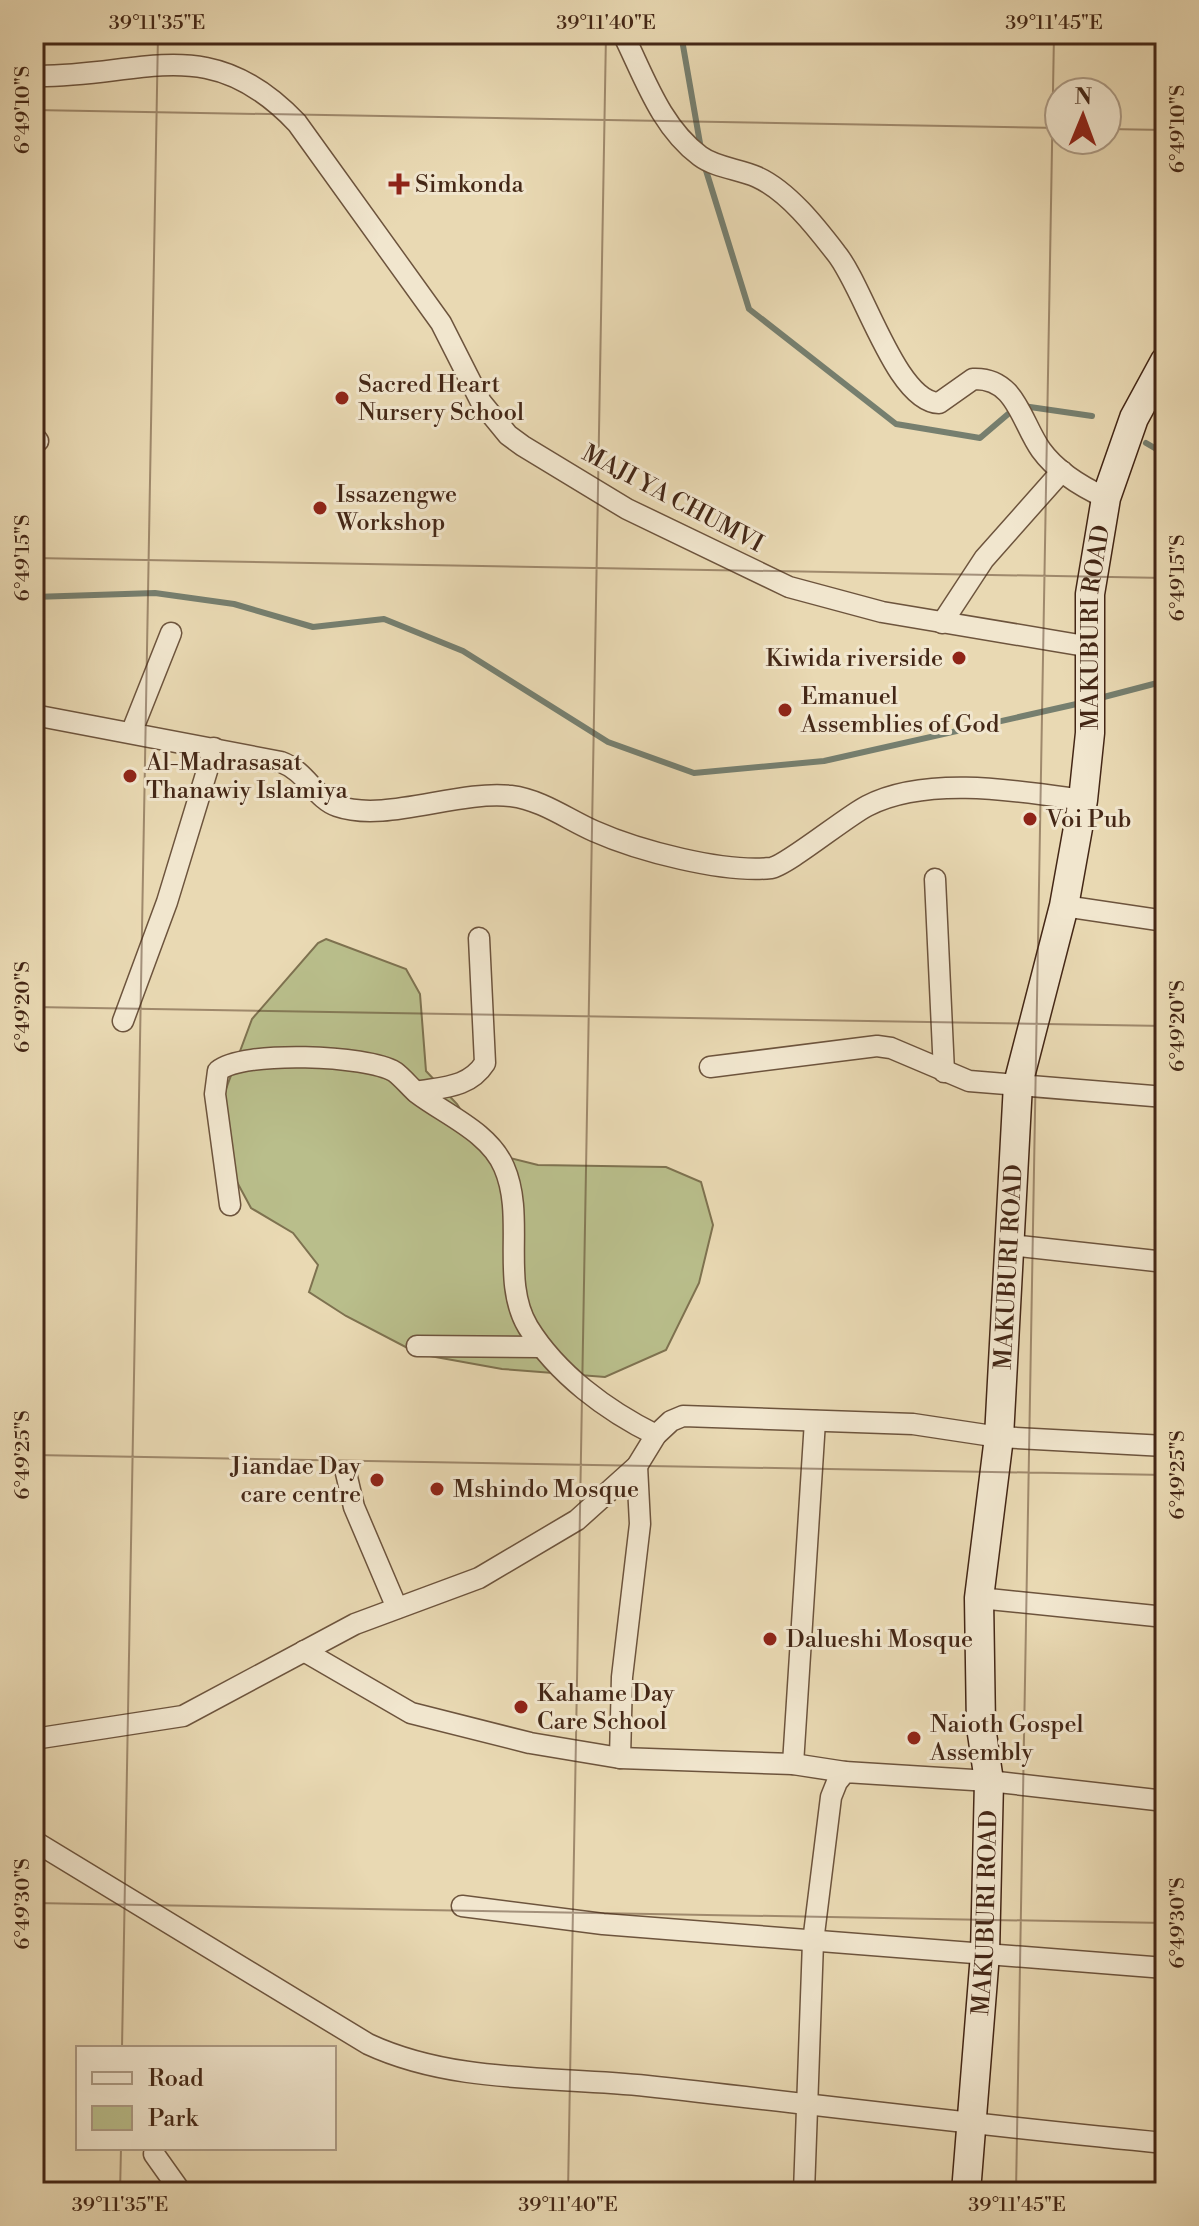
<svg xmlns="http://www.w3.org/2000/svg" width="1199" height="2226" viewBox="0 0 1199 2226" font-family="'Libre Bodoni',serif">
  <rect width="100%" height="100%" fill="#e9d9b3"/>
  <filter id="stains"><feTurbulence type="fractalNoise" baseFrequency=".0025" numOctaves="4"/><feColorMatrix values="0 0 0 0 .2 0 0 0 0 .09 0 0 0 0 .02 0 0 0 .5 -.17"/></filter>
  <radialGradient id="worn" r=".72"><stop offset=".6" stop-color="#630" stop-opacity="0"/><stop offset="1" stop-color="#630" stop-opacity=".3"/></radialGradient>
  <polygon fill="#b9be8b" stroke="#7e7250" stroke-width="2" points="326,939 406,969 420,994 426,1071 457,1104 472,1127 506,1157 538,1165 666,1167 701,1182 713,1225 699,1283 666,1350 605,1377 502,1369 419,1354 346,1316 309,1292 318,1265 293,1233 251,1208 210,1132 252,1019 318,943"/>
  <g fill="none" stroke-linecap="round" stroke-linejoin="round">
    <g stroke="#767f6f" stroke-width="6">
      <polyline points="681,34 701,149"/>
      <polyline points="704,164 749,309 896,424 980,438 1014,409"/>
      <polyline points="1023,406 1092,416"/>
      <polyline points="1146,443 1165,454"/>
      <polyline points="34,597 155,593 234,604 313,627 384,619 463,651 608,742 694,773 824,761 1081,703"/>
      <polyline points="1100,698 1165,681"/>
    </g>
    <defs>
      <g id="street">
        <path d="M 623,34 C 644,76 660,126 700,156 C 716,168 740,169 757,177 C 788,191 816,227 836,253 C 864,287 896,402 939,403 L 973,379 C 1016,377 1021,422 1041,450 C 1057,472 1082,487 1106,498"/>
        <path d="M 34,76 C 141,78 208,29 297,123 L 441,323 L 481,402 L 508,435 L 523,446 L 627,509 L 789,587 L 882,612 L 1091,647"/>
        <polyline points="34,436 38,441"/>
        <polyline points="942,623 984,559 1062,471"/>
        <path d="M 34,715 L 281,762 C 306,771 316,799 337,806 C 385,823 457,790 511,796 C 542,800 567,819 594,831 C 639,851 723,873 771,868 C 786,866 847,816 867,806 C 927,775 1019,791 1083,800"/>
        <polyline points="132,731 171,633"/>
        <polyline points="935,879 944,1072"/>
        <polyline points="1064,906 1165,921"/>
        <polyline points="123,1021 167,902 214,748"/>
        <polyline points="710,1067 877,1046 891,1048 969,1081 1165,1097"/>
        <path d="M 416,1092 C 443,1087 469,1088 485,1063 L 479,938"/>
        <path d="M 230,1205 L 215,1094 L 218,1071 C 243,1050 367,1055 395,1072 C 403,1078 410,1087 417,1093 C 446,1115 489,1132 504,1167 C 526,1217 500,1280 528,1327 C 557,1374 607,1411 656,1435"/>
        <polyline points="1010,1245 1165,1262"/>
        <polyline points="417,1346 541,1347"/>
        <polyline points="346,1473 354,1507 397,1608"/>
        <polyline points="979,1598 1165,1617"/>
        <polyline points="304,1651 411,1713 530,1743 620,1758 793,1764 845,1772"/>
        <polyline points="34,1739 183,1716 355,1624 479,1578 577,1520 637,1466 656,1435 671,1421 683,1416 913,1424 999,1437 1165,1446"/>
        <polyline points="620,1758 622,1677 640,1524 637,1466"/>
        <polyline points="793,1764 815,1421"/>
        <path d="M 34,1841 L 368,2044 C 454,2084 554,2076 647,2086 C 820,2105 992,2127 1165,2143"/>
        <polyline points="462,1906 603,1924 1165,1968"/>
        <polyline points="154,2154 181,2192"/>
        <polyline points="804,2192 813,1942 831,1797 837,1782 845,1772 989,1781 1165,1801"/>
      </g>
      <g id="secondary">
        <path id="s1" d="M 966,2192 L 985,1954 L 989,1781 L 981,1727 L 979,1598 L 999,1437 L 1018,1084 L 1064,906 L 1083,800 L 1090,733 L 1090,594 L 1106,498 L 1134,418 L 1165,361"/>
      </g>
    </defs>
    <use href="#street" stroke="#6d543d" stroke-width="23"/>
    <use href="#secondary" stroke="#442716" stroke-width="31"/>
    <use href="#street" stroke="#f1e6ce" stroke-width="20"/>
    <use href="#secondary" stroke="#f1e6ce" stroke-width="28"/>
  </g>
  <path fill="none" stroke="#442716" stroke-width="2" stroke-opacity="0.45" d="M 34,110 L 1059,128M 1107,129 L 1165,130M 34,558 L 1165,578M 34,1007 L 1165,1026M 34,1455 L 1165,1475M 34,1903 L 1165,1923M 122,2048 L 158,34M 120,2192 L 121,2148M 568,2192 L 606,34M 1016,2192 L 1054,34"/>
  <g fill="#8f2418" stroke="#f1e6ce" stroke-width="3">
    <path d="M395 172h8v8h8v8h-8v8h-8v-8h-8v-8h8z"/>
    <circle cx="342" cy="398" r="8"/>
    <circle cx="320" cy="508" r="8"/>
    <circle cx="959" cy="658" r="8"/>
    <circle cx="785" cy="710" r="8"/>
    <circle cx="130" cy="776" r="8"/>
    <circle cx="1030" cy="819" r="8"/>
    <circle cx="377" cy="1480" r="8"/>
    <circle cx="437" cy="1489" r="8"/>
    <circle cx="770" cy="1639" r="8"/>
    <circle cx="521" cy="1707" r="8"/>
    <circle cx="914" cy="1738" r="8"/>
  </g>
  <g text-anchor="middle" stroke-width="6" stroke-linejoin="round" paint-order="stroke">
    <g font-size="24" fill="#442716" stroke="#f1e6ce" text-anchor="start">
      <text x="415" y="192">Simkonda</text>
      <text x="358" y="392">Sacred Heart<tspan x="358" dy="28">Nursery School</tspan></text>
      <text x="336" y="502">Issazengwe<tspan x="336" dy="28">Workshop</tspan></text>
      <text x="943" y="666" text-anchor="end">Kiwida riverside</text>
      <text x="801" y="704">Emanuel<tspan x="801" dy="28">Assemblies of God</tspan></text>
      <text x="146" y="770">Al-Madrasasat<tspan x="146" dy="28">Thanawiy Islamiya</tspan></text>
      <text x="1046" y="827">Voi Pub</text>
      <text x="361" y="1474" text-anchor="end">Jiandae Day<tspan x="361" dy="28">care centre</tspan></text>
      <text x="453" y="1497">Mshindo Mosque</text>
      <text x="786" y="1647">Dalueshi Mosque</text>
      <text x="537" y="1701">Kahame Day<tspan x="537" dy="28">Care School</tspan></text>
      <text x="930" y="1732">Naioth Gospel<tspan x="930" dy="28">Assembly</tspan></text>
    </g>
    <g font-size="24" fill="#442716" stroke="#f1e6ce">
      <text transform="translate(673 498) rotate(28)" y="8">MAJI YA CHUMVI</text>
      <text dy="8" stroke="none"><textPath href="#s1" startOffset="1576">MAKUBURI ROAD</textPath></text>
      <text dy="8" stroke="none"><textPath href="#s1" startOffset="928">MAKUBURI ROAD</textPath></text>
      <text dy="8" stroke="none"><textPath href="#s1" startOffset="280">MAKUBURI ROAD</textPath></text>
    </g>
  </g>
  <rect width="1199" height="2226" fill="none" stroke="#e9d9b3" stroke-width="88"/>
  <rect x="76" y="2046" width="260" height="104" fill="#f1e6ce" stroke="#ac9a84" stroke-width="2"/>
  <rect x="92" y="2072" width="40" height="12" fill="#f1e6ce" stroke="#ac9a84" stroke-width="2"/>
  <text x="148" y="2086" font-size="24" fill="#442716">Road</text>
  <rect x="92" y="2106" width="40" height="24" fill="#b9be8b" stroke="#ac9a84" stroke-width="2"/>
  <text x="148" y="2126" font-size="24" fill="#442716">Park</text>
  <g transform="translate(1083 116) rotate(1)"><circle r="38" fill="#f1e6ce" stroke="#ac9a84" stroke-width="2"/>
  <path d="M0-6L14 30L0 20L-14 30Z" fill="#8f2418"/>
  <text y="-12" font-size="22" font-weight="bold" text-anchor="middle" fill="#442716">N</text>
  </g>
  <rect x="44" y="44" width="1111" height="2138" fill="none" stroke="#442716" stroke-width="3"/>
  <g font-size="20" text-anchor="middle" fill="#442716">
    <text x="157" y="29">39°11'35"E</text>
    <text x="606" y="29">39°11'40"E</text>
    <text x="1054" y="29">39°11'45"E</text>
    <text transform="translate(22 110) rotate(-90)" y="7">6°49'10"S</text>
    <text transform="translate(1177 129) rotate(-90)" y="7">6°49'10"S</text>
    <text transform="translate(22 558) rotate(-90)" y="7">6°49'15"S</text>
    <text transform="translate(1177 578) rotate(-90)" y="7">6°49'15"S</text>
    <text transform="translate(22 1007) rotate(-90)" y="7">6°49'20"S</text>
    <text transform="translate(1177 1026) rotate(-90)" y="7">6°49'20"S</text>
    <text transform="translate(22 1455) rotate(-90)" y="7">6°49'25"S</text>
    <text transform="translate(1177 1475) rotate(-90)" y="7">6°49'25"S</text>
    <text transform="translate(22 1904) rotate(-90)" y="7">6°49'30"S</text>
    <text transform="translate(1177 1923) rotate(-90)" y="7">6°49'30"S</text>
    <text x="120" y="2211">39°11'35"E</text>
    <text x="568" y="2211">39°11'40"E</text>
    <text x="1017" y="2211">39°11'45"E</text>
  </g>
  <rect width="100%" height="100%" filter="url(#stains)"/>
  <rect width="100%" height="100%" fill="url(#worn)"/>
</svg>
